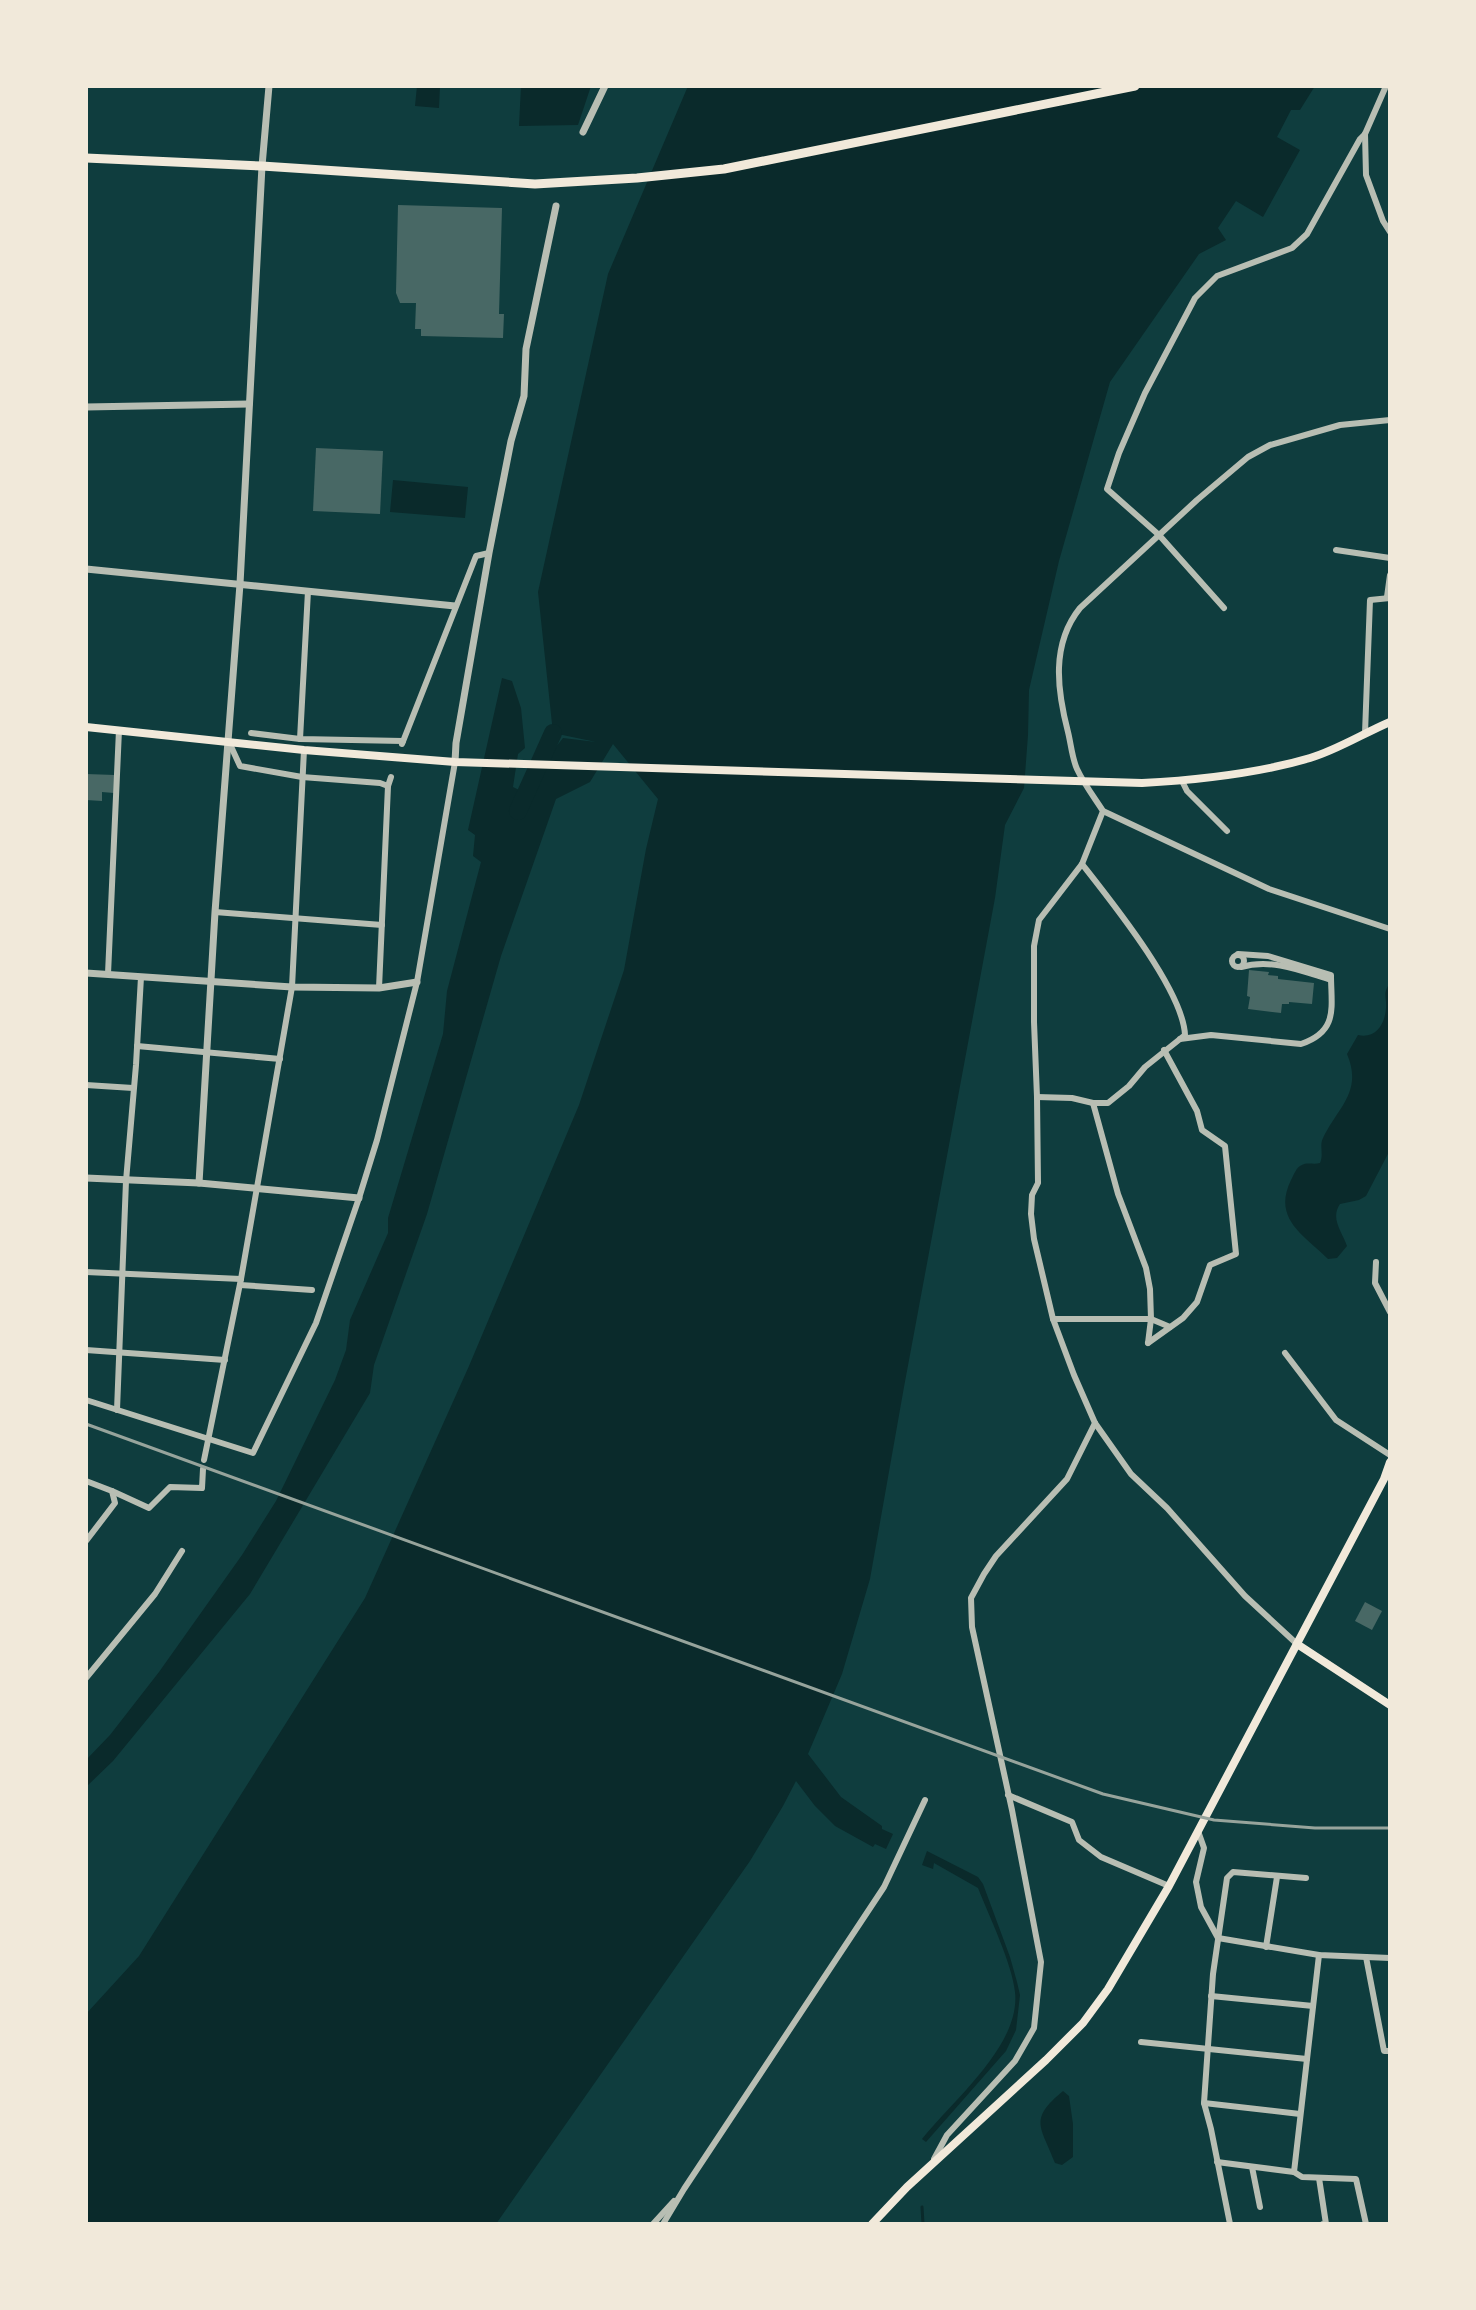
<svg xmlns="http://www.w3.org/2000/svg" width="1476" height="2310" viewBox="0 0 1476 2310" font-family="Lato,sans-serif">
  <rect width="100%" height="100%" fill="#0f3d3e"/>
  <g fill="#0a2a2b">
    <polygon points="417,86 440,86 439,108 415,106"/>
    <polygon points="521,86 591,86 578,125 519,126"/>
    <polygon points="688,86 1315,86 1300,110 1291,110 1277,137 1300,150 1263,217 1236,201 1218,228 1226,240 1199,254 1110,382 1059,561 1029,690 1028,735 1024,788 1005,825 995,898 904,1387 870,1579 842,1674 808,1754 841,1797 882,1826 882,1829 893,1834 886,1849 875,1844 873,1847 835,1826 815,1806 796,1781 783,1806 750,1861 496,2224 86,2224 86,2014 139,1956 365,1598 469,1366 579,1105 624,970 646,849 658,799 613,744 590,782 556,799 501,956 427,1214 374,1365 370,1393 250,1594 113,1761 86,1787 86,1760 110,1735 159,1672 242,1555 276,1501 335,1380 346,1350 350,1320 388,1233 388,1218 443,1034 447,991 481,862 473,856 475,835 468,830 502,678 512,681 521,708 525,748 518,754 513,787 521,791 534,788 551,753 563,738 596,742 553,733 538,592 608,274"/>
    <polygon points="393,480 468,487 465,518 390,512"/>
    <path d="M 1390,983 L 1390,1150 L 1366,1196 L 1359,1200 L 1340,1204 C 1330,1219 1342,1231 1347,1246 L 1337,1258 L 1328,1259 C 1304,1235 1272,1219 1291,1180 C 1294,1175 1296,1167 1302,1165 C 1307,1162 1314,1165 1320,1163 C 1324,1154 1319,1146 1323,1138 C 1338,1107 1363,1092 1347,1054 L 1358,1035 C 1375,1039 1385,1025 1386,1008 C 1387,997 1382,994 1390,983 Z"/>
    <path d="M 927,1851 L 978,1877 L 983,1884 L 1010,1957 L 1017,1982 L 1020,1995 L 1016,2030 L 1006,2051 L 926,2142 L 922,2139 C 953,2100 1021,2045 1015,1992 C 1012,1963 989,1916 978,1888 L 934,1863 L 933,1869 L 922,1865 Z"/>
    <path d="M 1063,2091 L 1069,2096 L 1073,2124 L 1073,2157 L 1062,2165 L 1055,2163 C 1041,2126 1028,2120 1063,2091 Z"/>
  </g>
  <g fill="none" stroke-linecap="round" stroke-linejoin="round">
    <polyline stroke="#0a2a2b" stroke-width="3" points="922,2207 923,2224"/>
    <polyline stroke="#0a2a2b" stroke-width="18" points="518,811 553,733"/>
  </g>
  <g fill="#486865">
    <polygon points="398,205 502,208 499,314 504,314 503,338 421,336 421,329 415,329 416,303 400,303 396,293"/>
    <polygon points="316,448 383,451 380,514 313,511"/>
    <polygon points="86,774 115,775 114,793 102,792 102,801 86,800"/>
    <polygon points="1249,970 1269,972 1268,975 1278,976 1278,979 1314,983 1312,1004 1289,1002 1289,1004 1282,1004 1281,1013 1248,1009 1250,997 1247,996"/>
    <polygon points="1365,1602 1382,1611 1372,1630 1355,1621"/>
  </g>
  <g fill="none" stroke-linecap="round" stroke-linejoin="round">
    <g stroke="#b8beb3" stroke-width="6">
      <polyline points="1365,134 1366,175 1383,221 1390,232"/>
      <polyline points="1336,550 1390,558"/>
      <polyline points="308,591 300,739 403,741"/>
      <polyline points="1387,597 1390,575"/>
      <polyline points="1224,608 1159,535 1107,489 1119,453 1145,393 1195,298 1217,276 1292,248 1307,234 1360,139 1365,134 1386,86"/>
      <polyline points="251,733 300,739"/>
      <polyline points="1365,733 1370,600 1390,598"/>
      <polyline points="229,742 240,766 302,777 380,783 388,786"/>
      <polyline points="402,744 476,556 489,553"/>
      <polyline points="1182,781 1187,791 1227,831"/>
      <polyline points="1103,811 1269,889 1390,929"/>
      <polyline points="215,912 382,925"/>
      <circle cx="1238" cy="961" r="6"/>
      <path d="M 1241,967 C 1272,958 1302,971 1331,980"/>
      <polyline points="108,974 119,730"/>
      <polyline points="379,988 388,786 391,777"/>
      <path d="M 1180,1039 L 1211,1035 L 1301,1044 C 1339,1031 1331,1007 1331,975 L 1268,956 L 1238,954"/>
      <polyline points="137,1046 280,1059"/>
      <polyline points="86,1085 133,1088"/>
      <path d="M 1037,1097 L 1072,1098 L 1093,1103 L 1108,1103 L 1129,1086 L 1145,1067 L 1185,1035 C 1183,990 1111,901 1082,864"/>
      <polyline points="1093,1103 1118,1194 1146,1268 1150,1289 1151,1319 1148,1343"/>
      <polyline points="1376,1262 1375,1283 1390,1312"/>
      <polyline points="86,1272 241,1279"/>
      <polyline points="240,1285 312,1290"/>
      <polyline points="1053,1319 1151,1319 1170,1327"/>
      <polyline points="1148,1343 1183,1318 1197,1302 1210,1265 1236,1254 1225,1146 1202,1130 1197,1111 1164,1050"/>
      <polyline points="86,1350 225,1360"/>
      <polyline points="1285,1353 1336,1420 1390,1455"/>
      <polyline points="86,1400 253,1453 316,1323 359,1198 377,1140 417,982 455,762"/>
      <polyline points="117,1410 126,1181 136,1065 141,977"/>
      <polyline points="204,1460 241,1279 292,987 304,750"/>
      <polyline points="86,1481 112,1491 115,1503 86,1541"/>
      <polyline points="112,1491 149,1508 170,1487 202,1488 203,1469"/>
      <path d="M 1297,1644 L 1245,1596 L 1167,1508 L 1131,1474 L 1095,1423 L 1074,1375 L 1053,1319 L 1034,1239 L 1031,1214 L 1032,1195 L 1038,1183 L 1037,1097 L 1034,1022 L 1034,946 L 1039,920 L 1082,864 L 1103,811 C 1094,797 1084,784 1077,769 C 1072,758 1071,744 1068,732 C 1057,690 1051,644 1080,608 L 1197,500 L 1248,457 L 1270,445 L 1340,425 L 1390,420"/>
      <polyline points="86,1678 155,1594 182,1551"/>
      <polyline points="1008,1795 1072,1822 1079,1840 1101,1857 1169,1886"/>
      <polyline points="1198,1831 1204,1848 1196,1882 1201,1907 1218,1938"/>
      <polyline points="1218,1938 1319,1955 1390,1958"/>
      <polyline points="1266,1947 1277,1877"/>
      <polyline points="1319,1955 1294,2172 1302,2177 1356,2179 1366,2224"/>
      <polyline points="1366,1957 1384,2051 1390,2051"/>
      <polyline points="1211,1996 1313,2006"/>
      <polyline points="1141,2042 1307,2059"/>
      <polyline points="1204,2103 1300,2114"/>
      <polyline points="934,2159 947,2135 1015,2061 1034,2028 1041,1962 1012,1810 972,1627 971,1598 984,1574 996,1556 1067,1479 1095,1423"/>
      <polyline points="1217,2162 1294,2172"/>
      <polyline points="1252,2167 1260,2207"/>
      <polyline points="1319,2178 1326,2224 1323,2224"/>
      <polyline points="653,2224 674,2201"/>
      <polyline points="663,2224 684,2189 884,1887 925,1800"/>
      <polyline points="1230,2224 1211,2129 1204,2103 1213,1974 1227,1878 1233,1872 1306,1878"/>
    </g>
    <g stroke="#b8beb3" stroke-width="7">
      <polyline points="583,132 605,86"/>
      <polyline points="86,407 249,404"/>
      <polyline points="86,569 455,606"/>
      <polyline points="455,762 456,743 489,553 511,441 524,396 526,349 556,206"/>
      <polyline points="86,973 292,987 379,988 417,982"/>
      <polyline points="86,1178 199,1183 359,1198"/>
      <polyline points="199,1183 215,912 240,584 262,166 269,86"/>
    </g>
    <g stroke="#f1e9da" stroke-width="8">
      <path d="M 86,727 L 304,750 L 455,762 L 1142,783 C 1198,780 1256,774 1310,758 C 1337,750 1364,733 1390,722"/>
      <polyline points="1297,1644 1390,1705"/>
      <polyline points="872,2224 907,2187 1046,2060 1083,2023 1108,1989 1169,1886 1384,1479 1390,1462"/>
    </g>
    <polyline stroke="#f1e9da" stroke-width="9" points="86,158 262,166 535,184 637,178 724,169 1135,86"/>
    <polyline stroke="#97a49c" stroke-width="3" points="86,1424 1103,1794 1214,1820 1315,1828 1390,1828"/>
  </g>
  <rect width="1476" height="2310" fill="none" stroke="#f1e9da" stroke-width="176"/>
</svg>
